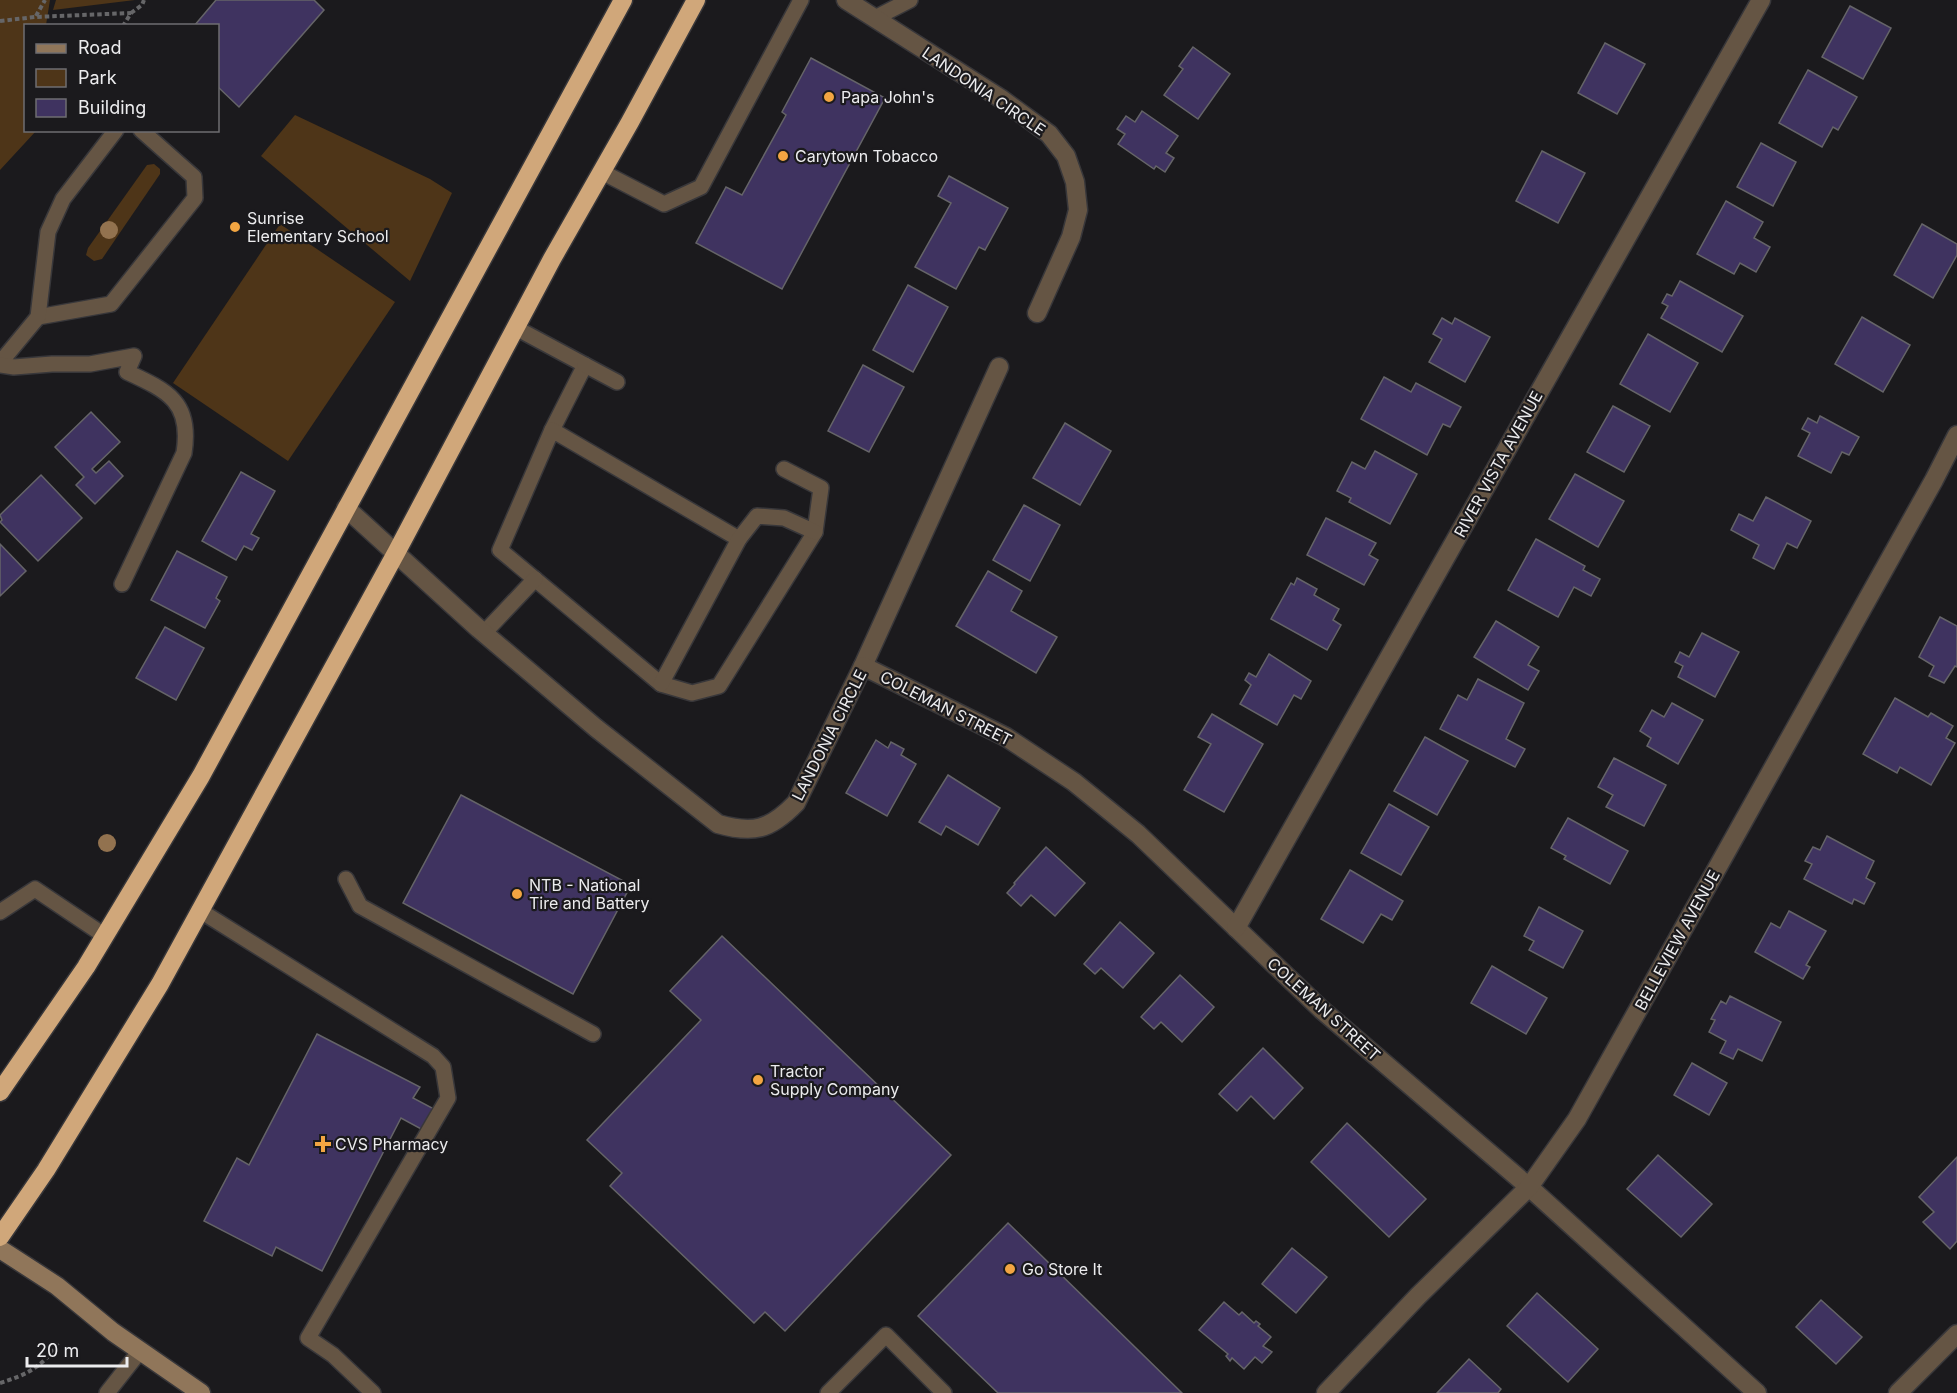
<svg xmlns="http://www.w3.org/2000/svg" width="1957" height="1393" viewBox="0 0 1957 1393" font-family="Inter,sans-serif">
  <rect width="100%" height="100%" fill="#1b1a1d"/>
  <g fill="#4e3518">
    <polygon points="0,0 50,0 46,25 26,26 26,130 36,131 0,170"/>
    <polygon points="56,0 135,0 53,10"/>
    <polygon points="295,115 430,179 452,193 410,281 261,156"/>
    <polygon points="154,164 160,169 160,174 102,259 94,261 86,255 88,248 147,165"/>
    <polygon points="280,224 395,302 288,461 173,383"/>
  </g>
  <g fill="#3f3360" stroke="#656468" stroke-width="1.5">
    <polygon points="216,0 314,0 324,10 239,107 218,87 218,26 194,26"/>
    <polygon points="1850,6 1891,28 1863,79 1822,57"/>
    <polygon points="1605,43 1645,64 1617,114 1578,93"/>
    <polygon points="1193,47 1230,74 1198,119 1164,95 1183,69 1179,66"/>
    <polygon points="811,58 885,98 782,289 696,243 726,187 742,195 786,115 782,112"/>
    <polygon points="1808,70 1857,97 1838,130 1833,127 1822,147 1779,123"/>
    <polygon points="1142,111 1178,136 1166,153 1174,158 1165,172 1156,166 1154,169 1118,144 1125,134 1117,129 1126,116 1135,122"/>
    <polygon points="1761,143 1796,162 1773,206 1737,187"/>
    <polygon points="1542,151 1585,173 1558,223 1516,201"/>
    <polygon points="949,176 1008,208 985,250 979,247 956,289 915,267 951,203 938,196"/>
    <polygon points="1726,201 1763,222 1754,238 1770,247 1756,272 1740,263 1734,274 1697,254"/>
    <polygon points="1922,224 1957,244 1957,255 1933,298 1894,275"/>
    <polygon points="1680,281 1743,316 1722,352 1661,318 1668,306 1662,303 1667,294 1672,296"/>
    <polygon points="908,285 948,307 913,372 873,350"/>
    <polygon points="1862,317 1910,345 1883,392 1835,364"/>
    <polygon points="1442,318 1452,324 1455,318 1490,337 1465,382 1429,362 1442,339 1433,334"/>
    <polygon points="1648,334 1698,363 1670,412 1620,384"/>
    <polygon points="863,365 904,387 869,452 828,431"/>
    <polygon points="1384,377 1411,392 1416,383 1461,407 1450,427 1443,424 1427,455 1361,419"/>
    <polygon points="1613,406 1650,426 1624,472 1587,452"/>
    <polygon points="91,412 120,442 92,469 96,473 109,461 123,476 95,504 76,485 84,477 55,447"/>
    <polygon points="1820,416 1859,437 1849,455 1842,452 1831,473 1798,456 1810,433 1802,429 1808,418 1817,423"/>
    <polygon points="1065,423 1111,451 1080,505 1033,478"/>
    <polygon points="1375,451 1417,474 1390,524 1349,502 1351,498 1337,491 1352,462 1365,469"/>
    <polygon points="241,472 275,491 251,534 259,538 252,550 244,546 236,560 202,541"/>
    <polygon points="1575,474 1624,501 1598,547 1549,519"/>
    <polygon points="41,475 82,518 38,561 0,522 2,520 0,515"/>
    <polygon points="1766,497 1811,521 1797,548 1787,543 1774,569 1753,558 1759,545 1731,530 1739,514 1753,521"/>
    <polygon points="1024,505 1060,525 1030,581 993,560"/>
    <polygon points="1326,518 1376,543 1369,555 1378,560 1364,585 1307,555"/>
    <polygon points="1536,539 1585,566 1583,570 1600,579 1591,596 1574,587 1558,617 1508,590"/>
    <polygon points="0,544 26,571 0,596"/>
    <polygon points="177,551 227,577 216,598 220,601 205,628 151,600"/>
    <polygon points="988,571 1022,591 1011,611 1057,637 1036,673 956,626"/>
    <polygon points="1297,578 1317,589 1314,595 1339,609 1333,620 1341,625 1327,650 1271,619 1291,583 1294,585"/>
    <polygon points="1940,617 1957,626 1957,667 1955,666 1944,683 1929,676 1934,666 1919,657"/>
    <polygon points="1496,621 1539,647 1528,665 1539,671 1528,690 1474,657"/>
    <polygon points="165,627 204,648 176,700 136,678"/>
    <polygon points="1702,633 1739,652 1715,697 1678,677 1683,666 1675,662 1680,652 1689,657"/>
    <polygon points="1269,654 1311,681 1301,699 1294,695 1277,725 1240,704 1251,685 1245,680 1249,673 1256,677"/>
    <polygon points="1478,679 1524,703 1506,739 1525,749 1515,767 1440,729 1458,695 1467,700"/>
    <polygon points="1895,698 1928,717 1931,713 1953,726 1946,738 1955,743 1931,785 1900,767 1897,773 1863,754"/>
    <polygon points="1672,703 1703,720 1678,764 1647,746 1651,738 1640,731 1652,710 1664,717"/>
    <polygon points="1212,714 1263,744 1224,812 1184,790 1211,744 1198,737"/>
    <polygon points="1425,737 1468,761 1437,815 1394,791"/>
    <polygon points="876,740 888,748 891,742 904,749 901,755 916,764 887,816 846,793"/>
    <polygon points="1614,758 1666,785 1644,826 1606,807 1613,795 1598,787"/>
    <polygon points="948,775 1000,808 978,845 946,826 941,835 919,822"/>
    <polygon points="461,795 631,885 573,994 403,903"/>
    <polygon points="1389,804 1429,827 1401,875 1361,853"/>
    <polygon points="1568,818 1628,851 1610,884 1564,859 1566,856 1551,848"/>
    <polygon points="1827,836 1874,861 1866,878 1875,883 1864,904 1854,899 1852,904 1804,879 1812,864 1805,861 1813,847 1820,850"/>
    <polygon points="1046,847 1085,883 1055,916 1031,895 1021,906 1007,893 1015,884 1014,883"/>
    <polygon points="1350,870 1403,901 1392,920 1381,914 1363,943 1321,919"/>
    <polygon points="1539,907 1583,931 1563,968 1529,950 1534,941 1524,936"/>
    <polygon points="1789,911 1826,931 1806,965 1810,967 1803,979 1755,952 1771,923 1780,928"/>
    <polygon points="1120,922 1154,953 1123,988 1101,968 1095,974 1084,964"/>
    <polygon points="722,936 951,1155 785,1331 765,1312 754,1323 610,1186 622,1173 587,1140 701,1020 670,991"/>
    <polygon points="1492,966 1547,998 1526,1034 1471,1003"/>
    <polygon points="1180,975 1214,1007 1182,1042 1161,1022 1154,1029 1141,1017"/>
    <polygon points="1730,996 1781,1022 1762,1061 1738,1049 1733,1059 1720,1053 1726,1041 1709,1032 1715,1020 1711,1019 1721,1001 1726,1004"/>
    <polygon points="317,1034 420,1087 413,1098 434,1109 423,1130 401,1118 322,1271 276,1247 272,1256 204,1221 237,1158 249,1165"/>
    <polygon points="1263,1048 1303,1088 1274,1119 1251,1096 1237,1111 1219,1094"/>
    <polygon points="1692,1063 1727,1083 1709,1115 1674,1095"/>
    <polygon points="1347,1123 1426,1199 1389,1237 1311,1162"/>
    <polygon points="1658,1155 1712,1204 1681,1237 1627,1189"/>
    <polygon points="1957,1157 1957,1241 1950,1249 1923,1222 1934,1212 1919,1197"/>
    <polygon points="1008,1223 1182,1393 998,1393 918,1316"/>
    <polygon points="1292,1248 1327,1277 1296,1313 1262,1284"/>
    <polygon points="1537,1293 1598,1349 1568,1382 1507,1326"/>
    <polygon points="1821,1300 1862,1337 1836,1364 1796,1327"/>
    <polygon points="1224,1302 1239,1315 1242,1312 1254,1323 1256,1321 1260,1324 1258,1326 1271,1337 1263,1346 1272,1352 1262,1363 1255,1357 1244,1369 1232,1358 1230,1361 1226,1356 1228,1354 1199,1330"/>
    <polygon points="1469,1359 1501,1389 1498,1393 1437,1393"/>
  </g>
  <g fill="none" stroke-linecap="round" stroke-linejoin="round">
    <defs>
      <g id="lane">
        <polyline points="875,18 910,0"/>
        <polyline points="602,172 664,204 701,187 801,0"/>
        <polyline points="38,317 111,304 195,198 194,177 141,130"/>
        <polyline points="516,328 585,365 552,430"/>
        <polyline points="0,363 38,317 48,232 63,199 116,130"/>
        <path d="M 0,365 L 14,367 L 52,364 L 90,364 L 134,356 L 127,372 C 168,391 192,402 184,453 L 122,584"/>
        <polyline points="585,365 617,382"/>
        <polyline points="739,539 552,430 500,550 661,684 692,693 719,686 815,532 821,488 784,469"/>
        <polyline points="484,633 535,579"/>
        <polyline points="661,684 739,539 757,516 784,518 815,532"/>
        <polyline points="346,879 360,906 593,1034"/>
        <polyline points="199,910 433,1056 443,1067 448,1098 308,1338 333,1355 373,1393"/>
        <polyline points="0,912 35,889 105,936"/>
        <polyline points="107,1393 140,1351"/>
        <polyline points="828,1393 886,1335 944,1393"/>
      </g>
      <g id="street">
        <polyline points="846,0 1000,98 1049,134 1066,156 1075,182 1078,210 1071,237 1037,313"/>
        <path d="M 346,508 L 479,629 L 596,728 L 718,824 C 753,834 770,830 796,803 L 863,666 L 999,367"/>
        <polyline points="863,666 1006,737 1074,782 1138,834 1322,1010 1529,1187 1757,1393"/>
        <polyline points="1236,928 1761,0"/>
        <polyline points="1326,1393 1418,1296 1529,1187 1577,1119 1934,480 1957,435"/>
        <polyline points="1898,1393 1957,1334"/>
      </g>
      <polyline id="secondary" points="0,1249 57,1286 113,1332 201,1393"/>
      <g id="highway">
        <polyline points="0,1092 86,967 201,776 623,0"/>
        <polyline points="0,1237 46,1170 160,984 396,553 552,259 630,122 696,0"/>
      </g>
    </defs>
    <use href="#lane" stroke="#38373a" stroke-width="18"/>
    <use href="#street" stroke="#38373a" stroke-width="21"/>
    <use href="#secondary" stroke="#38373a" stroke-width="21"/>
    <use href="#highway" stroke="#38373a" stroke-width="21"/>
    <g stroke="#666668" stroke-width="4" stroke-dasharray="4.5 3" stroke-linecap="butt">
      <polyline points="131,13 142,5 144,0"/>
      <polyline points="36,16 45,0"/>
      <polyline points="0,21 35,17 131,13 123,26"/>
      <path d="M 0,1383 C 26,1375 43,1367 58,1343"/>
    </g>
    <use href="#lane" stroke="#655544" stroke-width="15"/>
    <use href="#street" stroke="#655544" stroke-width="18"/>
    <use href="#secondary" stroke="#90765a" stroke-width="18"/>
    <use href="#highway" stroke="#d0a77a" stroke-width="18"/>
  </g>
  <g fill="#92724f">
    <circle cx="109" cy="230" r="9"/>
    <circle cx="107" cy="843" r="9"/>
  </g>
  <g fill="#f2a542" stroke="#1b1a1d" stroke-width="2">
    <circle cx="829" cy="97" r="6"/>
    <circle cx="783" cy="156" r="6"/>
    <circle cx="235" cy="227" r="6"/>
    <circle cx="517" cy="894" r="6"/>
    <circle cx="758" cy="1080" r="6"/>
    <path d="M320 1135h6v6h6v6h-6v6h-6v-6h-6v-6h6z"/>
    <circle cx="1010" cy="1269" r="6"/>
  </g>
  <g text-anchor="middle" stroke-width="4.5" stroke-linejoin="round" paint-order="stroke">
    <g font-size="16" fill="#ececee" stroke="#1b1a1d">
      <text transform="translate(984 91) rotate(34)" y="6">LANDONIA CIRCLE</text>
      <text transform="translate(1498 464) rotate(-61)" y="6">RIVER VISTA AVENUE</text>
      <text transform="translate(946 708) rotate(27)" y="6">COLEMAN STREET</text>
      <text transform="translate(829 735) rotate(-63)" y="6">LANDONIA CIRCLE</text>
      <text transform="translate(1677 940) rotate(-61)" y="6">BELLEVIEW AVENUE</text>
      <text transform="translate(1324 1009) rotate(42)" y="6">COLEMAN STREET</text>
    </g>
    <g font-size="16" fill="#ececee" stroke="#1b1a1d" text-anchor="start">
      <text x="841" y="103">Papa John's</text>
      <text x="795" y="162">Carytown Tobacco</text>
      <text x="247" y="224">Sunrise<tspan x="247" dy="18">Elementary School</tspan></text>
      <text x="529" y="891">NTB - National<tspan x="529" dy="18">Tire and Battery</tspan></text>
      <text x="770" y="1077">Tractor<tspan x="770" dy="18">Supply Company</tspan></text>
      <text x="335" y="1150">CVS Pharmacy</text>
      <text x="1022" y="1275">Go Store It</text>
    </g>
  </g>
  <rect x="24" y="24" width="195" height="108" fill="#1b1a1d" stroke="#6f6e71" stroke-width="1.5"/>
  <rect x="36" y="44" width="30" height="9" fill="#90765a" stroke="#6f6e71" stroke-width="1.5"/>
  <text x="78" y="54" font-size="18" fill="#ececee">Road</text>
  <rect x="36" y="69" width="30" height="18" fill="#4e3518" stroke="#6f6e71" stroke-width="1.5"/>
  <text x="78" y="84" font-size="18" fill="#ececee">Park</text>
  <rect x="36" y="99" width="30" height="18" fill="#3f3360" stroke="#6f6e71" stroke-width="1.5"/>
  <text x="78" y="114" font-size="18" fill="#ececee">Building</text>
  <path d="M27 1357v9h100v-9" fill="none" stroke="#ececee" stroke-width="3"/>
  <text x="36" y="1357" font-size="18" fill="#ececee" stroke="#1b1a1d" stroke-width="4.5" paint-order="stroke">20 m</text>
</svg>
